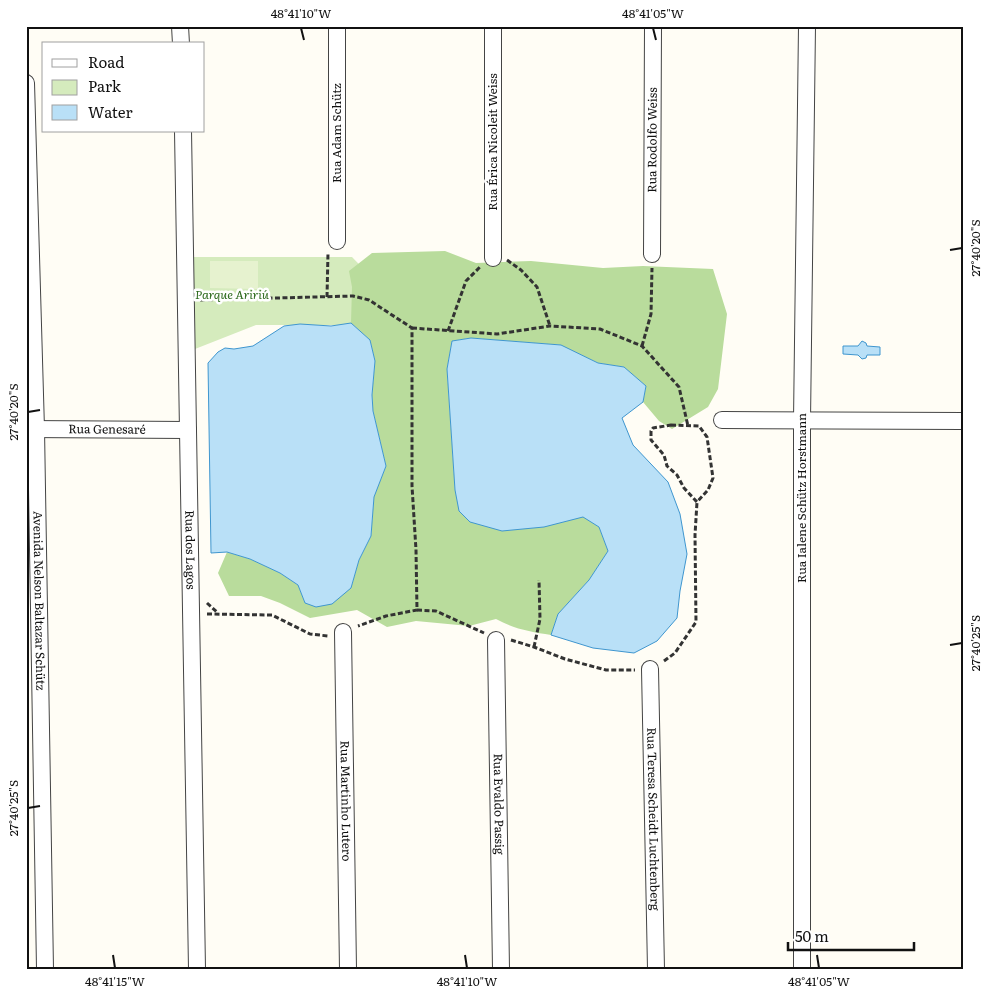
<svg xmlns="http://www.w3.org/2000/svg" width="990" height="995" viewBox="0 0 990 995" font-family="Literata,serif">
  <rect width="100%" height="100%" fill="#fffdf5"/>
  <polygon fill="#d5ebbd" points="192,257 352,257 393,299 382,325 256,325 195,349"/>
  <path fill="#b9dc9c" d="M 445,251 L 476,263 L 531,261 L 603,268 L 643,266 L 713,269 L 727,314 L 718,389 L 708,407 L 672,429 L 659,421 L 643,402 L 646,386 L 624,367 L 598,363 L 560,345 L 471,338 L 452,341 L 447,369 L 455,490 L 566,521 L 583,516 L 599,527 L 608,551 L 589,580 L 558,614 L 551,635 C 531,632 514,629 496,619 L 469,626 L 416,621 L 387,627 L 357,610 L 310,618 L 280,603 L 261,596 L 229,596 L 218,573 L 227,552 L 250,559 L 280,573 L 298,585 L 305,603 L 351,588 L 359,560 L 371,536 L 374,496 L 386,466 L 373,411 L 372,395 L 375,361 L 370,340 L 351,323 L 352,287 L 349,271 L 372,253 Z"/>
  <polygon fill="#e6f2cf" points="210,261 258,261 258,289 210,288"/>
  <g fill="#b9e0f7" stroke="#3f96cf">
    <polygon points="351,323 370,340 375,361 372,395 373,411 386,466 374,497 371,536 359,560 351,588 332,604 316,607 305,603 298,585 280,573 250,559 227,552 211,553 208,363 218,352 225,348 234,349 253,346 284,326 300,324 331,326"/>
    <polygon points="471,338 561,345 598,363 624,367 646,386 643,402 622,418 633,445 668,482 680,514 687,554 680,591 677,618 657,641 634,653 593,648 551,635 558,614 589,580 608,551 599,527 583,517 544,527 502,531 470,522 459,511 455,490 447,369 452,341"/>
    <polygon points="862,341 866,343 867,346 880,347 880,355 867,355 866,358 862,359 858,355 843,354 843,346 858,346"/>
  </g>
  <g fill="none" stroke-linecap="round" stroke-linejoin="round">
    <defs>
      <g id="minor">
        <polyline points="180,26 181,44"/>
        <path id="s1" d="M 26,83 L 36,429 L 45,969"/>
        <path id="s2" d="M 183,131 L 197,969"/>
        <polyline points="337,241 337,26"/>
        <path id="s3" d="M 652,254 L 653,26"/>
        <polyline points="493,258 493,26"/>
        <polyline points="722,420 964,421"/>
        <path id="s4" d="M 26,429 L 188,430"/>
        <path id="s5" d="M 343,632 L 348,969"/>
        <path id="s6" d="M 496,640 L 501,969"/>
        <path id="s7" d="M 650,669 L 656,969"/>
        <path id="s8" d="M 802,969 L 802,421 L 807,26"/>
      </g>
    </defs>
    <use href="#minor" stroke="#444" stroke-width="18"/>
    <g stroke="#333" stroke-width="3" stroke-dasharray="5 2.5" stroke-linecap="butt">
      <polyline points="507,260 521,270 537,287 550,326"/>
      <polyline points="327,297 328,253"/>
      <polyline points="200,300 353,296 369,300 412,328 412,486 416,550 417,610 386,616 358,626"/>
      <polyline points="412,328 497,334 550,326 600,329 642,346 679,387 688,426"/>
      <polyline points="448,331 466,281 481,266"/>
      <polyline points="642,346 651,314 652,268"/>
      <polygon points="671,425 699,426 707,437 713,478 708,490 697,502 684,488 677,475 667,466 664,455 651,440 651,431 653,428"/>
      <polyline points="207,603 218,613"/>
      <polyline points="417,610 436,611 484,633"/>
      <polyline points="207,614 272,615 310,634 328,636"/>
      <polyline points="511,640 534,647 565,659 606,670 635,670"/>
      <polyline points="534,647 540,619 539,580"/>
      <polyline points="664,661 675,653 696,622 695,535 697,502"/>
    </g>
    <use href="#minor" stroke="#fff" stroke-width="16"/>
  </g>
  <path fill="none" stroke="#111" stroke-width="2" d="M 301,28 L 304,40M 653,28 L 656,40M 950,250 L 962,248M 28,412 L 40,410M 950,645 L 962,643M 28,808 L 40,806M 113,955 L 115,968M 465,955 L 467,968M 817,955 L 819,968"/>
  <g text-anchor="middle" stroke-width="5" stroke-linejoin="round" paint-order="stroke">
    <g font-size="12" fill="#111" stroke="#fff">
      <text transform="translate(337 133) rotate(-90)" y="4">Rua Adam Schütz</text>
      <text dy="4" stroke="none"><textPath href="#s3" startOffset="114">Rua Rodolfo Weiss</textPath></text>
      <text transform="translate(493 142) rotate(-90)" y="4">Rua Érica Nicoleit Weiss</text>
      <text dy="4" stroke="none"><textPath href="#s4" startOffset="81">Rua Genesaré</textPath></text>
      <text dy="4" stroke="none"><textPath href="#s8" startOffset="471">Rua Ialene Schütz Horstmann</textPath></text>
      <text dy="4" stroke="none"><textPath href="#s2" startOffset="419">Rua dos Lagos</textPath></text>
      <text dy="4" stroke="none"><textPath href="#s1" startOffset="518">Avenida Nelson Baltazar Schütz</textPath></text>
      <text dy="4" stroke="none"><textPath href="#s5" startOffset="169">Rua Martinho Lutero</textPath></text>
      <text dy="4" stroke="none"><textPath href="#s6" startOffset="164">Rua Evaldo Passig</textPath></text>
      <text dy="4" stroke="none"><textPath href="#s7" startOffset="150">Rua Teresa Scheidt Luchtenberg</textPath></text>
    </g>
    <g font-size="12" font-style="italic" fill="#2f6b1f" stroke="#fff">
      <text x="232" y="299">Parque Aririú</text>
    </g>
  </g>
  <rect width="990" height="995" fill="none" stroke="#ffffff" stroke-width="55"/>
  <rect x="42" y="42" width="162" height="90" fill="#ffffff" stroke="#a0a0a0"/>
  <rect x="52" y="59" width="25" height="8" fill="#ffffff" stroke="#a0a0a0"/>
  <text x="88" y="68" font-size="15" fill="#111111">Road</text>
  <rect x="52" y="80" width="25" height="15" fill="#d5ebbd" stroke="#a0a0a0"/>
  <text x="88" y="92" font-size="15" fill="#111111">Park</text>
  <rect x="52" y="105" width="25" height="15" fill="#b9e0f7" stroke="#a0a0a0"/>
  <text x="88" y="118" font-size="15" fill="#111111">Water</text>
  <path d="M788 942v8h126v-8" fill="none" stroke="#111111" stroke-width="2.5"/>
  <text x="795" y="942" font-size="15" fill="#111111" stroke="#ffffff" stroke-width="4" paint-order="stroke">50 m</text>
  <rect x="28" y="28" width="934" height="940" fill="none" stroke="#111" stroke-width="2"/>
  <g font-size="12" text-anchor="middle" fill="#111">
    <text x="301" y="18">48°41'10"W</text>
    <text x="653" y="18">48°41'05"W</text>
    <text transform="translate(976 248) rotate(-90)" y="4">27°40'20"S</text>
    <text transform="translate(14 412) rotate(-90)" y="4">27°40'20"S</text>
    <text transform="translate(976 643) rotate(-90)" y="4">27°40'25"S</text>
    <text transform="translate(14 808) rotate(-90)" y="4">27°40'25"S</text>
    <text x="115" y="986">48°41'15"W</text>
    <text x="467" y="986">48°41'10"W</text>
    <text x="819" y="986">48°41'05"W</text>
  </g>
</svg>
